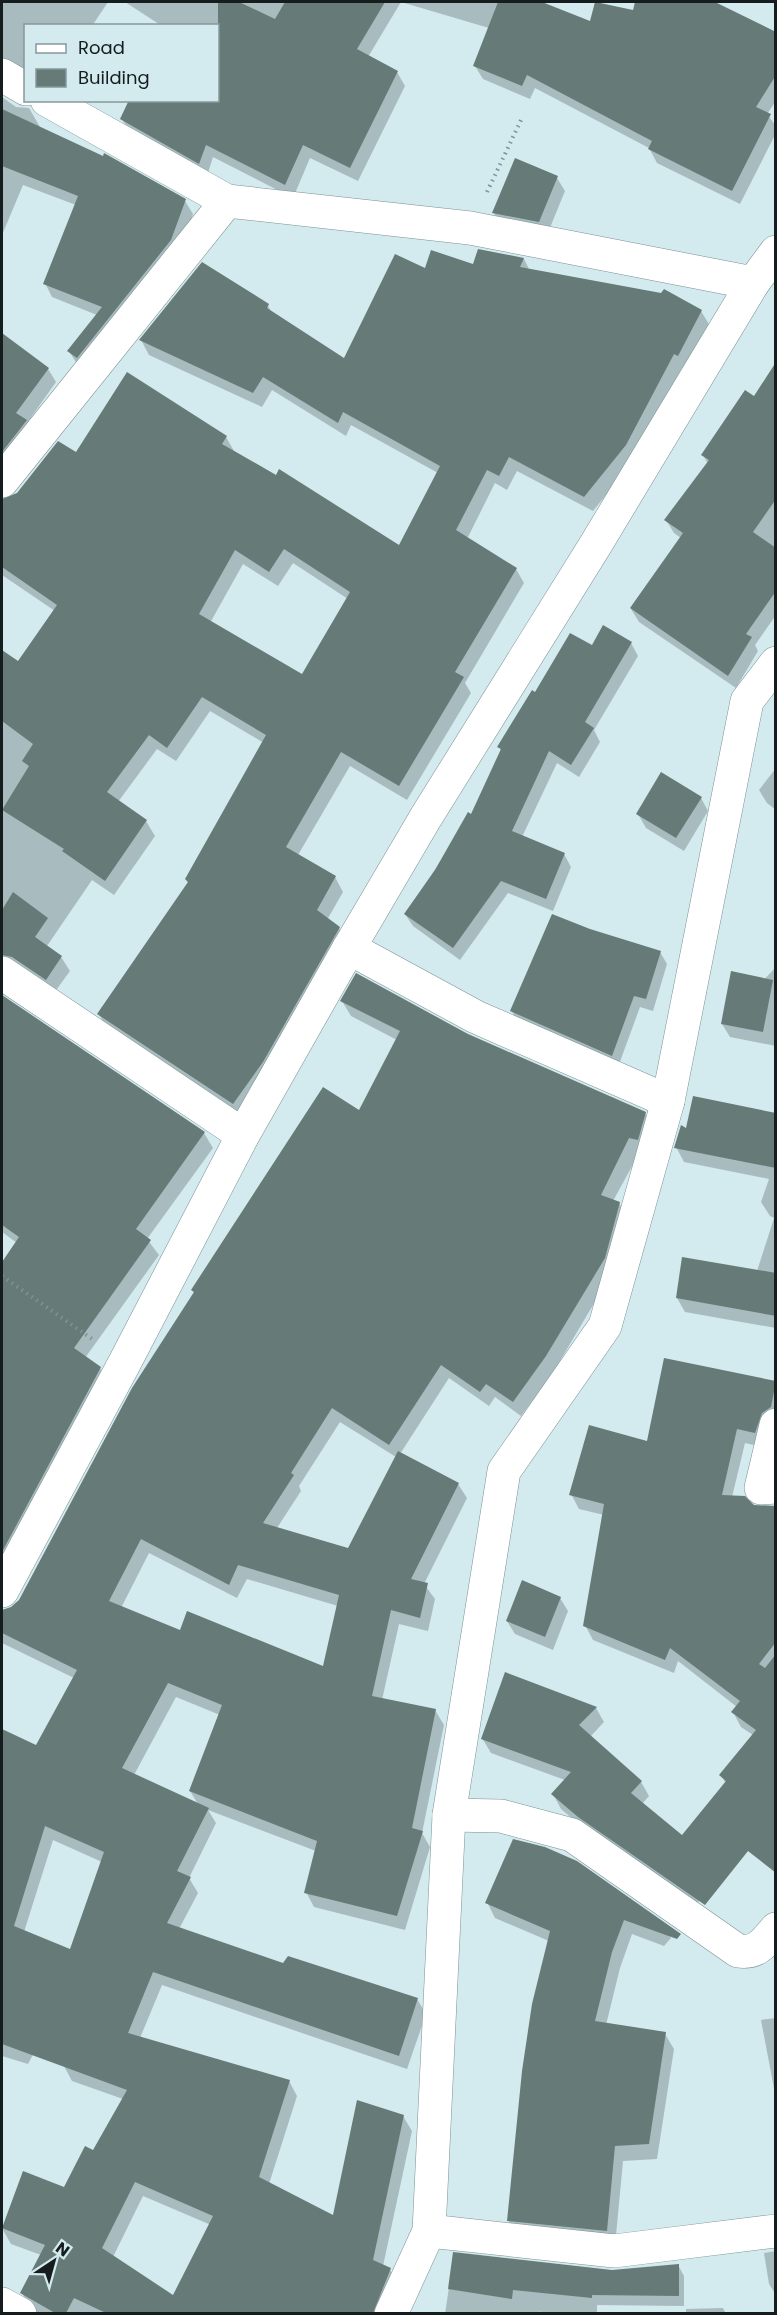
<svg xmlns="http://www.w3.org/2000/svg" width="777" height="2315" viewBox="0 0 777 2315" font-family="Poppins,sans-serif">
  <rect width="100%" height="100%" fill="#d3eaef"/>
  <g fill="#0003" fill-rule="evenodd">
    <polygon points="2,2 108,2 92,26 26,26 26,77 2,72"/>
    <polygon points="125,2 538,2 591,23 596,2 634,11 637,2 712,2 776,34 776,101 767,114 776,126 776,133 740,204 657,163 649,148 535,88 530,99 483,79 475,66 489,28 401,2 368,57 397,72 405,86 358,181 310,158 293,198 213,157 207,176 130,133 122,119 218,100 218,26 162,26"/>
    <polygon points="2,97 16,107 29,108 40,127 185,201 193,214 179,254 77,364 69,351 97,315 52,297 45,283 76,205 23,185 2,235"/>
    <polygon points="516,160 557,178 565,191 547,235 502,227 494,213"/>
    <path d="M 524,259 L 530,271 L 662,295 L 664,291 L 701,311 L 710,326 L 686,370 L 682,368 L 634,460 L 593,511 L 517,471 L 507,490 L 495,483 L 467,539 L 516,569 L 524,583 L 465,683 L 471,693 L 407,800 L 350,766 L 298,855 L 335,877 L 343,892 L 327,920 L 339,928 L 347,942 L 242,1117 L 107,1029 L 99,1014 L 189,884 L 186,879 L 264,743 L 210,711 L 176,761 L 157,749 L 118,802 L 146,821 L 155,836 L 114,895 L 92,880 L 47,946 L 61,957 L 70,971 L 54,993 L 2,971 L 2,652 L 18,663 L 55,611 L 2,575 L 2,500 L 10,500 L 77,454 L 226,437 L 234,451 L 400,547 L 438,473 L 351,425 L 346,436 L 272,390 L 262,407 L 149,355 L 141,340 L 268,306 L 272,313 L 344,360 L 426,270 ZM 293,563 L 348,599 L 302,676 L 210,623 L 243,564 L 278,586 Z"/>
    <polygon points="2,335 48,369 56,382 27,423 34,435 14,459 2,451"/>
    <polygon points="776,365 776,615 755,645 758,651 736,688 639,622 631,609 681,538 674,533 666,520 708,464 703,455 754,398"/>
    <polygon points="631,643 638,656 594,730 600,742 579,777 557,763 522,837 564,854 571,867 553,911 508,893 460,960 413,926 405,914 471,816 502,752 499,747 536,694 593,647"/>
    <polygon points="776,768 776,810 767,803 759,790"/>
    <polygon points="701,798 708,811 684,851 646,828 638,814"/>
    <polygon points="589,931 660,952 667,964 653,1011 640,1007 618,1067 518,1023 512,1011"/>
    <polygon points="776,967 776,1046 730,1037 722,1024"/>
    <polygon points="2,997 204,1133 213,1148 147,1239 159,1255 85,1358 100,1368 108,1383 2,1582 2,1264 17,1243 2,1232"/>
    <path d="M 342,1001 L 468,1035 L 645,1113 L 653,1128 L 613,1201 L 619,1203 L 628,1218 L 612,1273 L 554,1371 L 521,1416 L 495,1397 L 489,1406 L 449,1378 L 400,1454 L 458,1484 L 467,1498 L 424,1584 L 435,1599 L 428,1631 L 399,1624 L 382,1700 L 435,1710 L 444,1725 L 422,1833 L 430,1847 L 405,1930 L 314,1907 L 306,1892 L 316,1851 L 208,1810 L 216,1823 L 189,1878 L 198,1893 L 179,1929 L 283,1965 L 417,1999 L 426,2014 L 407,2069 L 162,1985 L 140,2038 L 289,2081 L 297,2096 L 269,2184 L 334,2217 L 403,2116 L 412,2131 L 383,2266 L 390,2270 L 399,2284 L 385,2314 L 251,2314 L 194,2289 L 211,2225 L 143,2196 L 113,2257 L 175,2307 L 172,2314 L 39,2314 L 30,2307 L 22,2293 L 41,2255 L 11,2244 L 3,2230 L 24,2173 L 65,2189 L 94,2152 L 123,2099 L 72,2081 L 64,2066 L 36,2049 L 28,2064 L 2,2056 L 2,1731 L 37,1747 L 74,1678 L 2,1643 L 2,1611 L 12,1609 L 20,1601 L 195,1294 L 192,1290 L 359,1112 L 397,1040 L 351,1016 ZM 340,1422 L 396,1457 L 349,1550 L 277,1528 L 301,1491 L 299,1486 ZM 149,1553 L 237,1598 L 247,1579 L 338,1606 L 324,1668 L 180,1632 L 121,1608 ZM 176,1697 L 220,1715 L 190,1791 L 198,1804 L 134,1775 ZM 53,1840 L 102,1862 L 71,1951 L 24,1932 Z"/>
    <polygon points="776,1114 776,1328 685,1312 677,1298 757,1271 774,1218 770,1216 761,1202 769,1179 684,1162 676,1147 687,1131"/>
    <polygon points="776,1383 776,1423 763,1447 745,1443 732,1497 752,1506 776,1507 776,1807 695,1906 587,1831 561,1809 553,1794 565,1780 491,1753 482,1738 506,1674 596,1708 604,1722 590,1737 641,1782 649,1796 642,1804 682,1837 726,1784 721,1775 753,1735 741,1727 733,1712 737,1707 678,1661 674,1673 593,1640 585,1625 604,1515 579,1509 571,1494 648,1443"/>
    <polygon points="560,1598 568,1611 553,1650 515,1634 507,1621"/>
    <polygon points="487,1902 662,1923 671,1938 664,1946 632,1934 620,1968 606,2025 665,2034 674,2049 657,2159 623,2161 615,2246 517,2235 508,2220 549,1941 495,1918"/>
    <polygon points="776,2018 776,2099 761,2020"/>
    <polygon points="776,2251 776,2295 769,2284 764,2253"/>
    <polygon points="454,2254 612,2271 678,2265 684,2276 684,2306 597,2305 597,2314 542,2314 540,2311 539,2314 445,2314"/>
    <polygon points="723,2308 726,2314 686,2314 686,2309"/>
  </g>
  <g fill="#667b77" fill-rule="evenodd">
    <polygon points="218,2 239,2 275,19 285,2 385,2 357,49 398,71 350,168 303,145 285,185 206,145 199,164 120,119 129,100 218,100"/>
    <polygon points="498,2 542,2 590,21 595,2 633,10 635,2 715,2 776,32 776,75 756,107 771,114 732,191 648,149 652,141 527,75 522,86 473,66"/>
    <polygon points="2,109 103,156 104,153 186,199 171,240 77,358 67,351 102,307 43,284 78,196 2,166"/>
    <polygon points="515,158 558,176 539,222 492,213"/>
    <path d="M 478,249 L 524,258 L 520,267 L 661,293 L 664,289 L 702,310 L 678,356 L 674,354 L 626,445 L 584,497 L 509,457 L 499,476 L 487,470 L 456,530 L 517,568 L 455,672 L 464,677 L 399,786 L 341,752 L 286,847 L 336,876 L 317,910 L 340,927 L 263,1062 L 233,1104 L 97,1014 L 188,882 L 185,879 L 266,735 L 202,697 L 167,748 L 149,735 L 107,792 L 147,820 L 105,881 L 62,851 L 64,849 L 2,810 L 29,766 L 22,761 L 33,744 L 2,721 L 2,650 L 18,661 L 57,605 L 2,567 L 2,499 L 17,493 L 58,441 L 76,452 L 127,372 L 227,436 L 222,444 L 276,475 L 279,469 L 399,545 L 440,466 L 343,412 L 338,423 L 263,377 L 253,393 L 139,340 L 202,262 L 269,304 L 267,308 L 344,358 L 395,254 L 425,268 L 431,250 L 473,264 ZM 284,549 L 350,592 L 302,674 L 199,614 L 235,550 L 269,572 Z"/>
    <polygon points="2,333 49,368 16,413 27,420 2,452"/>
    <polygon points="776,362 776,499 753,532 776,548 776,591 746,634 752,637 728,676 630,608 683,533 664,520 709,460 701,455 745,390 754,396"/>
    <polygon points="603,625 632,642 585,722 594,728 571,765 549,751 512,831 565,853 546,899 501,881 453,948 404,914 435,870 468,812 471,814 501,749 497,747 532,690 535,692 570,633 592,645"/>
    <polygon points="661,772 702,797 676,838 636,814"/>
    <polygon points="13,892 48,918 35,937 62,956 46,980 12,957 2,955 2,910"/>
    <polygon points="552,914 590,929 661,951 646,999 634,996 612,1056 510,1011"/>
    <polygon points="731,971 773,980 763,1032 721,1024"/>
    <path d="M 356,973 L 468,1034 L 646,1112 L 638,1140 L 629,1138 L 601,1195 L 620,1202 L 605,1258 L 546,1356 L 513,1402 L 486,1384 L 480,1392 L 441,1365 L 389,1445 L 332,1408 L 291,1473 L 294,1475 L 263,1523 L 348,1548 L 398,1451 L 459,1483 L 411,1579 L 428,1583 L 420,1618 L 391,1610 L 372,1696 L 436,1709 L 412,1828 L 423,1831 L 397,1916 L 304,1893 L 317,1841 L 189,1791 L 222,1705 L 168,1683 L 122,1768 L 209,1808 L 177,1871 L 191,1877 L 167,1923 L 283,1963 L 288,1956 L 418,1998 L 399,2056 L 153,1972 L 128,2033 L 290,2080 L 259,2177 L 333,2215 L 357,2100 L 404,2115 L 373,2260 L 391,2268 L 373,2313 L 106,2313 L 74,2298 L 66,2313 L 55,2313 L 20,2293 L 45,2245 L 2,2228 L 23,2171 L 64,2187 L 85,2146 L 93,2150 L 127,2090 L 2,2044 L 2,1729 L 36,1745 L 77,1670 L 2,1633 L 2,1610 L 11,1607 L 19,1600 L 132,1388 L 194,1292 L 191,1290 L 323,1087 L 359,1110 L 400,1031 L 340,1001 ZM 141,1539 L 229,1585 L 238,1565 L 339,1595 L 323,1666 L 187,1611 L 180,1630 L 109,1601 ZM 45,1826 L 104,1852 L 70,1949 L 14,1926 ZM 135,2182 L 213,2216 L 173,2295 L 102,2248 Z"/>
    <polygon points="2,995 205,1132 136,1229 151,1240 74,1348 101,1367 2,1552 2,1262 19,1237 2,1225"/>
    <polygon points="693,1096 776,1113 776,1168 674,1148 681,1125 686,1128"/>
    <polygon points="682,1257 776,1273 776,1316 676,1298"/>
    <polygon points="664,1358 776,1381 771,1407 762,1413 755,1433 737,1429 722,1495 745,1496 754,1505 776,1506 776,1642 759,1664 765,1668 776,1654 776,1873 748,1851 705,1905 578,1817 551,1794 571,1772 481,1739 505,1672 597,1707 579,1725 642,1781 631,1793 682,1835 726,1781 719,1775 756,1730 731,1712 740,1701 670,1648 665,1660 583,1626 604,1504 569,1495 589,1425 647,1441"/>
    <polygon points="522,1580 561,1597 545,1637 506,1621"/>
    <polygon points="513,1839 545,1847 577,1861 681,1934 677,1939 624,1920 612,1952 595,2021 666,2032 649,2144 615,2146 607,2231 507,2221 522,2071 532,2004 550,1931 485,1903"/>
    <polygon points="453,2252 612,2270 679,2264 679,2296 592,2295 592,2298 513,2290 512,2299 448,2289"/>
  </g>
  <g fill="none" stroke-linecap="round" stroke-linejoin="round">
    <defs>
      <g id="street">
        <polyline points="2,75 26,89"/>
        <polyline points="47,100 227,201 470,228 753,283"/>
        <polyline points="2,481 227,201"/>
        <polyline points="349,948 476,1017 668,1101"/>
        <polyline points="2,973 243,1135"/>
        <polyline points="776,1425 761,1488 776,1487"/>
        <polyline points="2,1591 125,1362 243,1135 349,948 426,817 596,544 753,283 776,252"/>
        <path d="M 449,1815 L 501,1816 L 572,1835 L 738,1951 C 757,1954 764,1943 776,1929"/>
        <polyline points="429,2231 614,2251 776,2231"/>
        <polyline points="2,2304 20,2314"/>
        <polyline points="391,2314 429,2231 449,1815 504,1471 605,1326 668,1101 747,701 776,663"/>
      </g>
    </defs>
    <use href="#street" stroke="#7b9195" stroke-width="34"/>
    <g stroke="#819296" stroke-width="4" stroke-dasharray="1.5 4.5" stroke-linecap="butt">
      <polyline points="487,192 522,118"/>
      <polyline points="2,1276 95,1341"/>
    </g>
    <use href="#street" stroke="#fff" stroke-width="33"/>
  </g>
  <rect width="777" height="2315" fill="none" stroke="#151d1f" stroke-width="6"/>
  <rect x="24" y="24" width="195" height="78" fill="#d3eaef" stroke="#87989c" stroke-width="1.5"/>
  <rect x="36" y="44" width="30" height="9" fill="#ffffff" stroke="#87989c" stroke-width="1.5"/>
  <text x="78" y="54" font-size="18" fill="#151d1f">Road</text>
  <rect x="36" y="69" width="30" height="18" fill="#667b77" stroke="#87989c" stroke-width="1.5"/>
  <text x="78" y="84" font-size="18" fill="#151d1f">Building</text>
  <g transform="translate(54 2261) rotate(36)" stroke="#d3eaef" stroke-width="4.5" paint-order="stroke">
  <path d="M0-4.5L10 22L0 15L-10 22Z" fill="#151d1f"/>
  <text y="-9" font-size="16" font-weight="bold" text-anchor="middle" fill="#151d1f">N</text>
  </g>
</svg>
